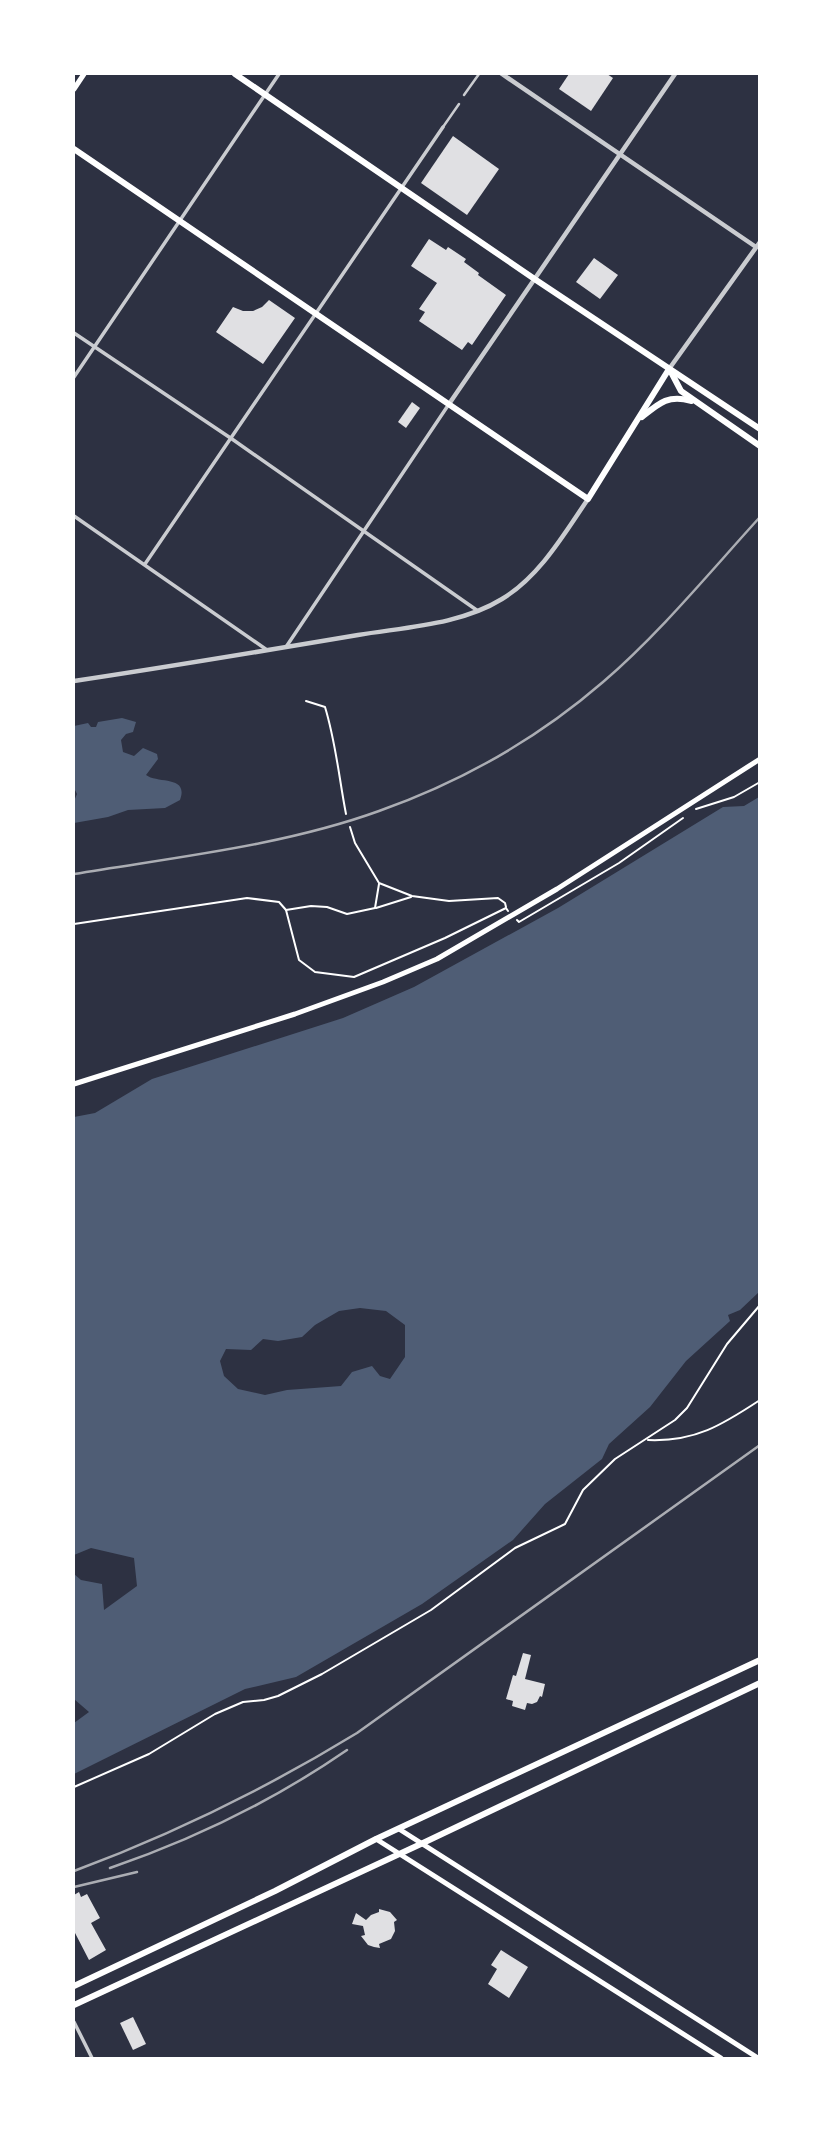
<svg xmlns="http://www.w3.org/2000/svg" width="833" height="2132" viewBox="0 0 833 2132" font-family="'Golos Text',sans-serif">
  <rect width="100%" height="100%" fill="#2d3142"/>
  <g fill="#4f5d75" fill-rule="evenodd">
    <path d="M 122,718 L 136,722 L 133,732 L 126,734 L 121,740 L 123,752 L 134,756 L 143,748 L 157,754 L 158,759 L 146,775 C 158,784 189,775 180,800 L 165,808 L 128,810 L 108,817 L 74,823 L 74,801 L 77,794 L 74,788 L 74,726 L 88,723 L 91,727 L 96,727 L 98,722 Z"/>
    <path d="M 759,797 L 759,1292 L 740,1310 L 728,1315 L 730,1321 L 686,1361 L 650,1407 L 609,1444 L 602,1459 L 545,1504 L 513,1540 L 422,1604 L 296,1677 L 245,1689 L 74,1774 L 74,1723 L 89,1712 L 74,1699 L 74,1574 L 81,1580 L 102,1584 L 104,1610 L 137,1586 L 134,1558 L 91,1548 L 74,1555 L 74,1117 L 95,1113 L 152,1079 L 343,1018 L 414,987 L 558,908 L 723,807 L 744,806 ZM 360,1308 L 386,1311 L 405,1325 L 405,1357 L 390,1379 L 380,1376 L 372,1366 L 352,1372 L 341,1386 L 287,1390 L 265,1395 L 238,1389 L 224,1376 L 220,1361 L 226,1349 L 251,1350 L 263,1339 L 278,1341 L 302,1337 L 315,1325 L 339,1311 Z"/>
  </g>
  <g fill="#e0e0e3">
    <polygon points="569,74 607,74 613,78 591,111 559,89"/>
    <polygon points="453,136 499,169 467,215 421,183"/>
    <polygon points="429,239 446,250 448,247 466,259 464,262 479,273 478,275 506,295 472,345 468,342 462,350 419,321 425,312 419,309 437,283 411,266"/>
    <polygon points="594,258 618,275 600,299 576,282"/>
    <polygon points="269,300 295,318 263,364 216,332 233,307 243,311 253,311 262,307"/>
    <polygon points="412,402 420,408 406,428 398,422"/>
    <polygon points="523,1653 531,1655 525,1679 545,1684 542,1697 540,1696 537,1702 532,1704 527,1703 525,1710 512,1706 513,1701 506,1699 513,1675 516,1676"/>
    <polygon points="79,1892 81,1897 87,1894 100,1918 91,1923 106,1950 89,1960 74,1931 74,1895"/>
    <polygon points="379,1909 390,1912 397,1920 394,1922 395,1931 391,1939 379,1944 380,1948 374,1947 368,1945 361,1936 365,1935 363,1926 352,1924 356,1913 366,1920 371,1915 379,1912"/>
    <polygon points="501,1950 528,1967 509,1998 488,1984 497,1969 491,1965"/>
    <polygon points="133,2017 146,2044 133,2050 120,2023"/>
  </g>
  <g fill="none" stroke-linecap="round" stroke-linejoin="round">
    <g stroke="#fff" stroke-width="2">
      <path d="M 306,701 L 325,707 C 336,743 339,778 346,814"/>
      <polyline points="696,809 734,797 760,782"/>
      <polyline points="350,827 355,843 379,883 412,896 449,901 498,898 505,903 506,907"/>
      <polyline points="376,908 411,897"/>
      <polyline points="286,910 311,906 327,907 347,914 375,908 379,884"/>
      <polyline points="517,920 519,922 619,863 683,818"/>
      <polyline points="74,924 247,898 279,902 286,910 299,960 315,972 354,977 445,938 506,908 508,911"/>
      <path d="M 648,1440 C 695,1442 722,1425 760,1400"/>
      <polyline points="74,1787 149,1754 215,1714 243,1702 264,1700 278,1696 322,1674 431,1610 515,1548 565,1524 583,1490 615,1459 675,1420 687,1408 727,1344 760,1305"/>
    </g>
    <g stroke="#caccd0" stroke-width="2.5">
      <polyline points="464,95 479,74"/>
      <polyline points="443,127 459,104"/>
    </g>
    <g stroke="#caccd0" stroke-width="3.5">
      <polyline points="74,333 232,439 478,611"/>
      <polyline points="74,377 279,74"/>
      <polyline points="74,516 267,650"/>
      <polyline points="145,564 443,127"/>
      <polyline points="286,647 449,404"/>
      <polyline points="74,2022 92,2058"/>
    </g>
    <g stroke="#caccd0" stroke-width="4.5">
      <polyline points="502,74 756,247"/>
      <polyline points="669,369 760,242"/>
      <polyline points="449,404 675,74"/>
      <path d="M 74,681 C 168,667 263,651 358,635 C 405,627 460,625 502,599 C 540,576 564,534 588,499"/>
    </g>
    <g stroke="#fff" stroke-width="5">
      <polyline points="74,89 84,74"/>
      <polyline points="74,1084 295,1014 383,982 437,959 557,889 760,759"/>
      <polyline points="399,1829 758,2058"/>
      <polyline points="376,1839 721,2058"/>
    </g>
    <g stroke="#fff" stroke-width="6">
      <polyline points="235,74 536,280 760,429"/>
      <polyline points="74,149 588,499 669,369"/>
      <polyline points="671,372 681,391 760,446"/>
      <path d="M 642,417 C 659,403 669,394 691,401"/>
    </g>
    <g stroke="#fff" stroke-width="6">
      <polyline points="74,1986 275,1891 376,1839 760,1660"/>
      <polyline points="74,2005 423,1843 760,1683"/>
    </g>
    <g stroke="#abadb3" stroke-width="2.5">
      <path d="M 74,874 C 175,857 282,846 379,811 C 461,782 537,739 603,682 C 660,633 709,573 760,517"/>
      <path d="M 110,1868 C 195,1839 273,1801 347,1750"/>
      <path d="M 74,1871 C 173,1834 267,1788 357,1733 L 760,1445"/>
      <polyline points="74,1887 137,1872"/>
    </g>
  </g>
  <rect width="833" height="2132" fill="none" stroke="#ffffff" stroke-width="150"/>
</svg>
